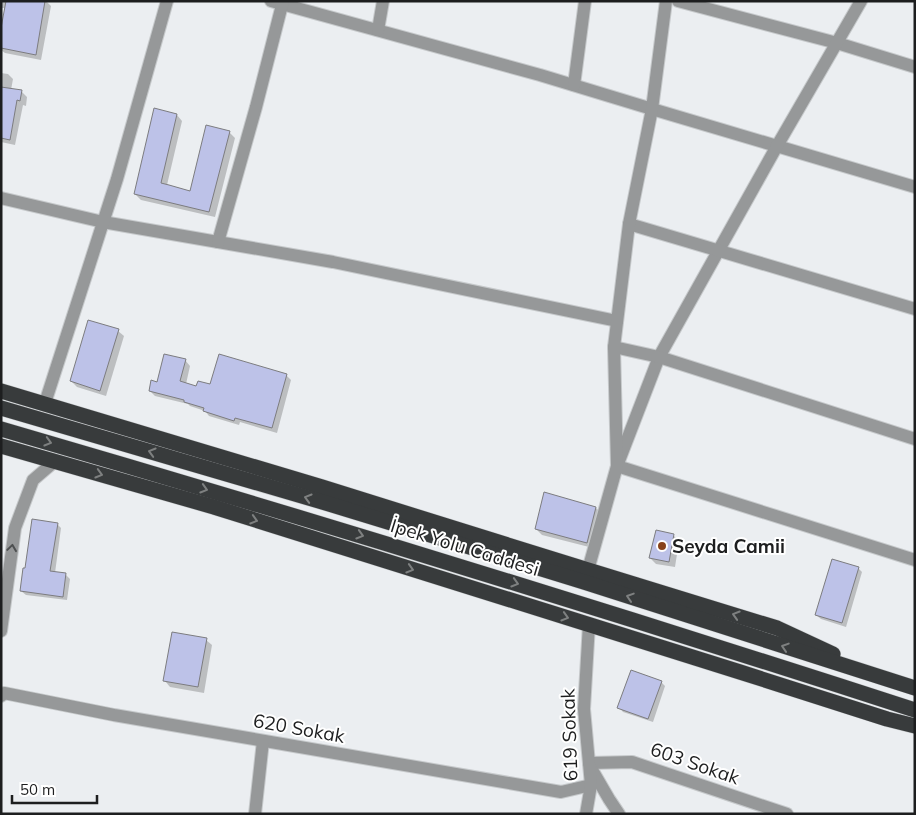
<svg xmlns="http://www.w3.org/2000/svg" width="916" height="815" viewBox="0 0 916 815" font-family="Mulish,sans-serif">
  <rect width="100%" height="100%" fill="#ebeef1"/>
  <g fill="#0003">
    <polygon points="1,1 46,1 51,6 41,60 5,53 1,50 1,35 6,8 1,8"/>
    <polygon points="1,73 8,74 13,79 11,90 22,92 27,97 26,106 23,105 15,145 1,142"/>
    <polygon points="177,115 182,121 167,185 191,192 229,132 235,138 215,217 141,200 135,194"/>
    <polygon points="118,331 124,336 106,396 77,387 71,381"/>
    <polygon points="185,360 190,366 186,384 197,388 286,375 291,380 277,433 240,422 239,425 209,416 205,411 190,406 188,404 155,396 150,391"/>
    <polygon points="596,508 602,514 593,548 542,535 536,529"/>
    <polygon points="57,524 61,528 55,573 65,574 70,579 67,600 26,595 21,591 26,569"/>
    <polygon points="673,535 679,541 675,567 656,564 650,558"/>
    <polygon points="858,568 862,572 846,627 821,619 816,615"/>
    <polygon points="206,640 212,645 204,693 170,687 165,681"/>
    <polygon points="661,682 665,686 653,722 623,712 619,707"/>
  </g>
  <g fill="#bdc2e8" stroke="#7c7c7f">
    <polygon points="6,1 45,1 36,55 1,48 1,28"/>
    <polygon points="1,87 22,90 20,101 17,100 10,140 1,138"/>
    <polygon points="154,108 177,114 161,183 169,185 190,191 206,125 230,131 209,212 134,194"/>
    <polygon points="88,320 119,329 100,391 70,381"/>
    <polygon points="164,354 186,359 180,381 196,386 198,381 210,384 219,354 287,374 272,428 235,418 234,421 203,411 204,408 184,402 184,400 149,391 151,380 157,382"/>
    <polygon points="544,492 596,507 587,543 535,529"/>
    <polygon points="32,519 58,523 50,571 66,573 63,597 20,591 23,568 25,568"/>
    <polygon points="656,530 674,534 669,562 649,558"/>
    <polygon points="832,559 859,567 842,623 815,615"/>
    <polygon points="172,632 207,638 198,687 163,681"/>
    <polygon points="631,670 662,681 648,719 617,708"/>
  </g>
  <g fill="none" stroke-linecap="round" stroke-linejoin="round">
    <defs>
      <g id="minor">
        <polyline points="271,1 540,75 652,109 915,187"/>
        <polyline points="678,1 837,43 915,67"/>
        <polyline points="861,1 777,146 659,357 617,466 915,560"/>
        <polyline points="378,30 383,1"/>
        <polyline points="574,85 585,1"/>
        <polyline points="1,198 103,222 333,262 617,321"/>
        <polyline points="629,224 915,309"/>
        <polyline points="218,242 256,107 283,1"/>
        <polyline points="614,347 659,357 915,439"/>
        <polyline points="45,403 117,179 167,1"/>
        <polyline points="588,570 617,466 614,347 629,224 652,109 666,1"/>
        <polyline points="1,631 15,528 33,480 54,462"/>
        <polyline points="1,696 4,693 114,715 561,792 591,785"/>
        <polyline points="589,763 632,762 787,814"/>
        <polyline points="591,768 609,799 619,814"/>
        <polyline points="255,814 263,741"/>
        <polyline points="586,814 591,785 584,709 589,624"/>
      </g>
      <g id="highway">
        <polyline points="1,391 322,487 588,570 777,628 833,654"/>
        <polyline points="1,408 329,504 584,582 915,688"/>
        <path d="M 1,429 C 307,518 612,612 915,710"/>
        <polyline points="1,446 214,507 740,672 887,719 915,726"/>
      </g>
    </defs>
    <use href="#minor" stroke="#c6c9cb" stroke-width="14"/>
    <use href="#highway" stroke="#c6c9cb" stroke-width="16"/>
    <use href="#minor" stroke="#969899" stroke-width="12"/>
    <use href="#highway" stroke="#383b3c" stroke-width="15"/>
  </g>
  <defs><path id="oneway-chevron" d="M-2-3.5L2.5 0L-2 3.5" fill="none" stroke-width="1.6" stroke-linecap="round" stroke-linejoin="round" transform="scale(1.25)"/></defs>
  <g stroke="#7e8080">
    <use href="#oneway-chevron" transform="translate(48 442) rotate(16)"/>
    <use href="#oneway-chevron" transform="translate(152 452) rotate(-164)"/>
    <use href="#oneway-chevron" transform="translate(99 474) rotate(16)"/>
    <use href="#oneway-chevron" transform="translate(204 489) rotate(17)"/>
    <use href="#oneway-chevron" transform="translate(308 498) rotate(-164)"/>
    <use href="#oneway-chevron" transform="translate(254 520) rotate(17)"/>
    <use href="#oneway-chevron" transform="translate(360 535) rotate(17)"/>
    <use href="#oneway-chevron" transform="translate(410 569) rotate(17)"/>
    <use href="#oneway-chevron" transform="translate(515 583) rotate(17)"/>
    <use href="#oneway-chevron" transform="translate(630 597) rotate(-162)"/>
    <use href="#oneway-chevron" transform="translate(736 615) rotate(-163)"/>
    <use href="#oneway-chevron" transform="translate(565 617) rotate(17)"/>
    <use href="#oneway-chevron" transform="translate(785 647) rotate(-162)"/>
  </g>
  <use stroke="#4d4f50" href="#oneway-chevron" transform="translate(12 548) rotate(-82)"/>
  <circle fill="#88421b" stroke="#fff" stroke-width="2" cx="662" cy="546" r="5"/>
  <g text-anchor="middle" stroke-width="4" stroke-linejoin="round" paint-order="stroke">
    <g font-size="19" font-weight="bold" fill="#1d1e1f" stroke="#fff" text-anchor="start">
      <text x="672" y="553">Seyda Camii</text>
    </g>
    <g font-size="19" fill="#1d1e1f" stroke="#fff">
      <text transform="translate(465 547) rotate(17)" y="7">İpek Yolu Caddesi</text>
      <text transform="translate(299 728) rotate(10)" y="7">620 Sokak</text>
      <text transform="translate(569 735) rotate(-92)" y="7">619 Sokak</text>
      <text transform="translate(695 763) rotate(19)" y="7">603 Sokak</text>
    </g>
  </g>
  <rect width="916" height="815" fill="none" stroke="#1d1e1f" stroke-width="5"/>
  <path d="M12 795v8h85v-8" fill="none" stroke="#1d1e1f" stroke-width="2.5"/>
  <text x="20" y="795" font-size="15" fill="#1d1e1f" stroke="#ffffff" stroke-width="4" paint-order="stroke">50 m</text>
</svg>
